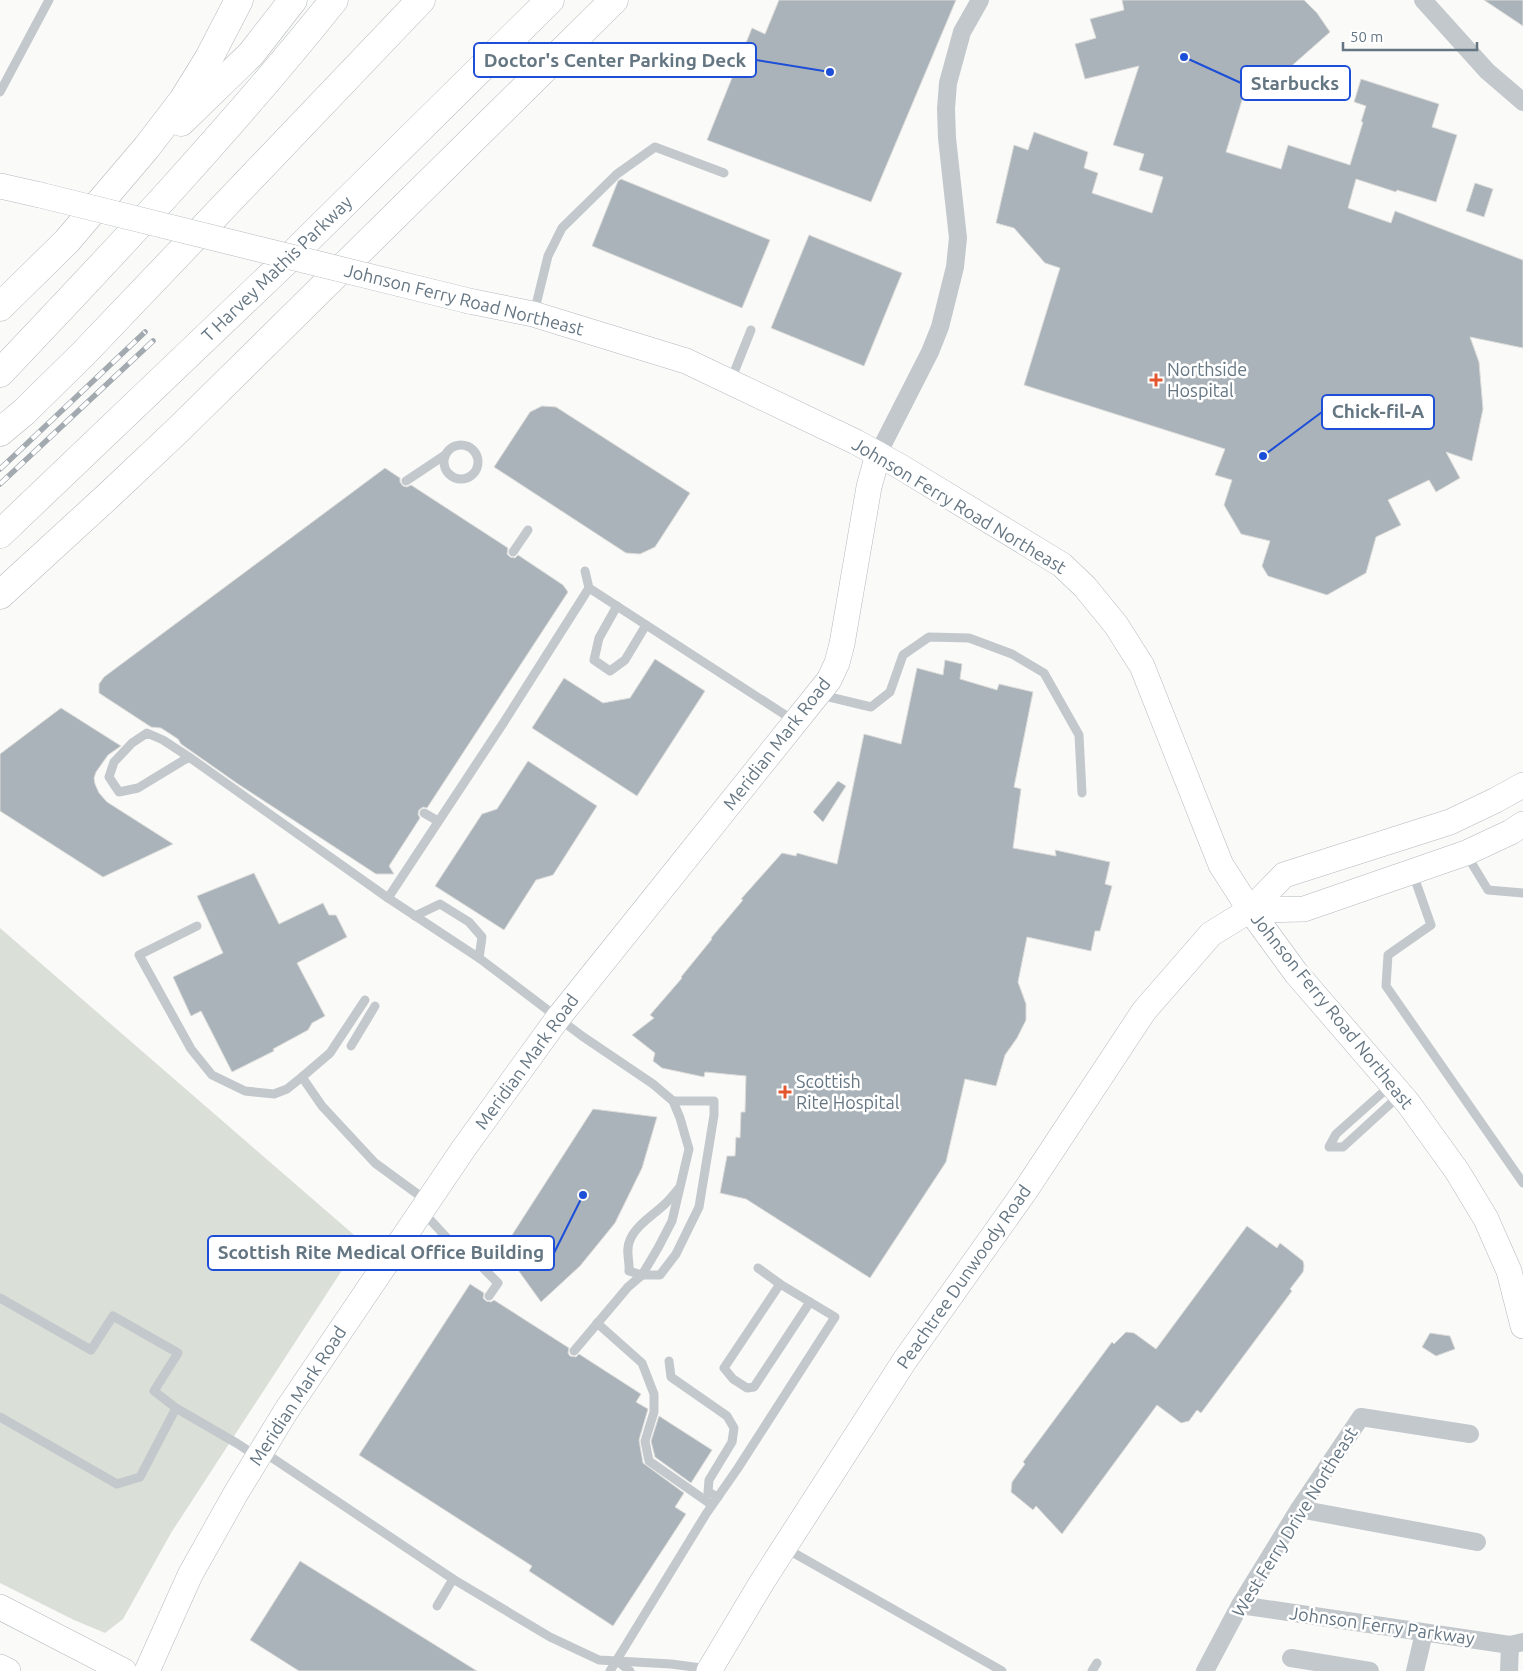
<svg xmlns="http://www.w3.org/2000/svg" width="1523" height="1671" viewBox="0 0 1523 1671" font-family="Ubuntu,sans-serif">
  <rect width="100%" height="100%" fill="#fafaf8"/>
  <polygon fill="#dadfd7" points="0,928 361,1241 171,1533 123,1619 105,1633 74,1620 0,1583"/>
  <g fill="#aab3b9" stroke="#dcdcda">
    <polygon points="779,0 956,0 871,202 707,140 752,28 765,34"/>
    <polygon points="1122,0 1304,0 1317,13 1330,32 1253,100 1243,97 1226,152 1281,169 1288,145 1350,165 1363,122 1361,122 1366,106 1354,102 1361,79 1439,104 1432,127 1457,135 1436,202 1397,190 1396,192 1356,179 1348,208 1391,223 1395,211 1523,260 1523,348 1470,337 1479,362 1483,409 1472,461 1446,452 1460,478 1436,492 1429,480 1388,500 1401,525 1376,537 1366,573 1327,595 1268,576 1262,566 1270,541 1241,534 1224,505 1232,480 1215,475 1225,449 1024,385 1060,268 1045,263 1014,228 996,223 1014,145 1028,150 1034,132 1088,152 1084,168 1098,173 1092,193 1152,213 1163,177 1139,170 1144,154 1113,145 1139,66 1085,79 1075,44 1096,38 1090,19 1124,10"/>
    <polygon points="1484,0 1523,0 1523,26"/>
    <polygon points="621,179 770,240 742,308 592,246 618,181"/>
    <polygon points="1475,183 1493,189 1484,217 1466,211"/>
    <polygon points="809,235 902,273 864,366 771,328"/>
    <polygon points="542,406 556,407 690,493 655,547 640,554 626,553 494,467 530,412"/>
    <polygon points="385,468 400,478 400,482 403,486 407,487 411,485 508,548 507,554 510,557 515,558 518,555 563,585 568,592 427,808 423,807 419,810 418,814 420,818 389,866 394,874 376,874 238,784 181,744 178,739 161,728 151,727 99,693 99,684 104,677"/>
    <polygon points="655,659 705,691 637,796 532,728 564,678 603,703 630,698"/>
    <polygon points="945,660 962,664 960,679 997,690 999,684 1033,692 1014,787 1021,789 1013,848 1056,856 1055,850 1110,862 1105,884 1112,886 1100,931 1095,931 1091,951 1027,937 1018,982 1026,1004 1026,1020 1017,1038 1005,1055 996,1086 965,1079 946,1162 870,1278 746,1199 720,1193 727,1156 735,1156 736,1137 740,1138 741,1112 745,1112 746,1076 705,1072 704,1077 662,1068 653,1061 655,1053 632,1035 654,1018 650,1015 682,978 681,977 712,939 711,938 743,900 741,899 782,853 796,856 797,853 837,864 864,734 901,744 917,668 943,675"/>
    <polygon points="61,708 121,746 108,755 96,772 94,778 95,784 99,793 107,802 173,844 103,877 0,811 0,754"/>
    <polygon points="528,761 597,806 553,875 536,880 504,930 435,886 482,814 497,809"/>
    <polygon points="838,781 846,786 823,822 813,812"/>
    <polygon points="254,873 279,924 323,903 329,915 336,915 347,937 297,963 325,1016 312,1023 308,1030 273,1049 274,1051 232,1072 201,1011 191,1016 173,977 223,953 197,896"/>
    <polygon points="593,1109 657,1117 642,1168 615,1223 580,1266 541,1302 503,1249"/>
    <polygon points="1247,1226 1277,1248 1280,1243 1303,1261 1304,1266 1303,1272 1290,1289 1292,1291 1201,1413 1197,1410 1189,1421 1181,1423 1157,1405 1062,1534 1036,1506 1033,1510 1011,1492 1012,1482 1025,1464 1023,1462 1112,1342 1114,1344 1126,1332 1134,1333 1156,1349"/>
    <polygon points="470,1284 484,1293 483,1298 486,1301 491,1302 494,1300 569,1348 568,1353 570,1356 576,1357 579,1354 641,1394 636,1402 648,1409 639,1440 643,1463 684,1493 675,1507 686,1514 613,1626 529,1571 532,1566 359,1455"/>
    <polygon points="1430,1333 1450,1336 1455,1349 1436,1356 1422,1347"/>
    <polygon points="659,1416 712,1450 691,1483 655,1457 651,1441"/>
    <polygon points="300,1561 477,1671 299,1671 250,1640"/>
  </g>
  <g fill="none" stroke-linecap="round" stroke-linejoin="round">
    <defs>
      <g id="secondary">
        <polyline points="0,186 40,195"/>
        <polyline points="469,301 533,314 686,361 856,442 901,467 1062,565 1085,587 1116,625 1142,666 1221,865 1250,910 1296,973 1408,1103 1457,1171 1486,1219 1509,1271 1523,1326"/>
        <polyline points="1250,910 1304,909 1466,853 1511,832 1523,824"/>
        <polyline points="0,1607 124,1671"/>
        <polyline points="0,1667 8,1671"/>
        <polyline points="147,1671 190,1575 236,1493 286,1411 464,1148 558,1018 829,680 837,663 842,644 869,487 878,454"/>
        <polyline points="709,1671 762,1582 905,1360 1025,1191 1144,1011 1211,934 1250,910 1284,875 1450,822 1496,800 1523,785"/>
      </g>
      <g id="highway">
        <polyline points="181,122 251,54 293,0"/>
        <polyline points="0,307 67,241 147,147 183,100 209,58 239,0"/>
        <path d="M 0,373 C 115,252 230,130 334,0"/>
        <polyline points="0,432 24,412 84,353 421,0"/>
        <polyline points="0,534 284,263 550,0"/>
        <polyline points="0,595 108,496 179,429 614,0"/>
      </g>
    </defs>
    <use href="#secondary" stroke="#b3babf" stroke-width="26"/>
    <use href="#highway" stroke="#b4b9bd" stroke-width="29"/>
    <g stroke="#c3c8cc" stroke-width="9">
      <polyline points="0,92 49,0"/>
      <polyline points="534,313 548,256 562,228 617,174 655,147 724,173"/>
      <polyline points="731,380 751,330"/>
      <circle cx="461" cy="462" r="17"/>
      <polyline points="406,481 445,455"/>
      <polyline points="513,552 528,530"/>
      <polyline points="585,571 589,588 793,720"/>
      <polyline points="617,606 599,638 594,660 610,671 625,660 646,625"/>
      <polyline points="821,695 871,707 890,692 903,655 929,637 969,638 1012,654 1044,673 1079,735 1082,793"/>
      <polyline points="189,757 138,788 119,792 109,777 114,762 132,743 147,733 163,740 189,757 388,898 479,958 582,1036 653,1084 673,1101 680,1118 689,1149 672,1221 658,1248 642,1275 628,1287 574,1351"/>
      <polyline points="424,813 438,821"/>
      <polyline points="1466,854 1488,890 1523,893"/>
      <polyline points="1413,874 1431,925 1388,955 1386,986 1523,1183"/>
      <polyline points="388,898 504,722 589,588"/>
      <polyline points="415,916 440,904 469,922 482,937 479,958"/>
      <polyline points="197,926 139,955 191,1049 212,1075 245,1091 274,1094 287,1089 302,1077 322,1106 375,1163 427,1201"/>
      <polyline points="351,1046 375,1006"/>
      <polyline points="302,1077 330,1053 365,1000"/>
      <polyline points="1391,1085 1336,1134 1329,1147 1343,1147 1400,1095"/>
      <path d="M 673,1101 L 714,1101 L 714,1115 L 709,1146 L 699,1207 L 676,1254 L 660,1275 L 642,1275 L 629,1271 C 630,1261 625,1250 630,1240 C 636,1225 655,1214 666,1203 C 670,1199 675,1193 679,1188"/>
      <polyline points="423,1212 447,1238 458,1243 498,1283 489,1296"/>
      <polyline points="780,1284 724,1368 733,1379 747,1388 754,1387 810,1302"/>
      <polyline points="0,1298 91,1350 113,1316 178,1353 154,1391 176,1408"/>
      <polyline points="597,1323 642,1363 654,1394 654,1412 645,1441 649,1461 712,1505"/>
      <polyline points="669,1361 671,1377 727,1416 734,1428 732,1442 709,1480 708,1492 718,1497"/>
      <polyline points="0,1417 117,1484 140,1477 176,1408 238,1444 256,1456"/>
      <polyline points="262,1451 453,1579 550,1637 599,1660 671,1664 709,1669"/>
      <polyline points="785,1548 1002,1671"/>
      <polyline points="437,1606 453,1579"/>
      <polyline points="617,1661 630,1671"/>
      <polyline points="610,1671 706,1514 738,1468 835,1317 780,1284 758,1268"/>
      <polyline points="1092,1671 1097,1663"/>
    </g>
    <g stroke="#c3c8cc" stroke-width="18">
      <polyline points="1423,0 1487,71 1523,102"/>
      <polyline points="878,454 930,352 940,327 955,267 958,238 947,138 946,109 948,83 962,32 980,0"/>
      <polyline points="1299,1509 1477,1542"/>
      <polyline points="1240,1605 1510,1645 1523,1642"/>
      <polyline points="1291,1658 1370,1671"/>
      <polyline points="1205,1671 1240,1605 1299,1509 1361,1417 1470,1434"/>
      <polyline points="1415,1671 1424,1633"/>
      <polyline points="1509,1671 1510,1645"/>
    </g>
    <use href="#secondary" stroke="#fff" stroke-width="25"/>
    <use href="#highway" stroke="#fff" stroke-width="28"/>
    <defs>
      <g id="rail">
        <polyline points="0,469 145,332"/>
        <polyline points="0,484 153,341"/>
      </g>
    </defs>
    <use href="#rail" stroke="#a2aab0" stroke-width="5.5"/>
    <use href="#rail" stroke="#fff" stroke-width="4" stroke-dasharray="11" stroke-linecap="butt"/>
    <defs>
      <polyline id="secondary-bridge" points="40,195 469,301"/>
    </defs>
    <use href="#secondary-bridge" stroke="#b3babf" stroke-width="26" stroke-linecap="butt"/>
    <use href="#secondary-bridge" stroke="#fff" stroke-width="25"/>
  </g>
  <g fill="#e4572e" stroke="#fff" stroke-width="2">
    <path d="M1153.5 372.5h5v5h5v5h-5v5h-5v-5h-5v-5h5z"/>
    <path d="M782.5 1084.5h5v5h5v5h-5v5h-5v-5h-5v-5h5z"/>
  </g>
  <g text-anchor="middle" stroke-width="5" stroke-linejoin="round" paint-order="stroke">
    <g font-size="18" fill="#657683" stroke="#fff">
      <text transform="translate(277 269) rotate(-44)" y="6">T Harvey Mathis Parkway</text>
      <text transform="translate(464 300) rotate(14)" y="6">Johnson Ferry Road Northeast</text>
      <text transform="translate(959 506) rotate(31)" y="6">Johnson Ferry Road Northeast</text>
      <text transform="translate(777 744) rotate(-52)" y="6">Meridian Mark Road</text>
      <text transform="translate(1332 1011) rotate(51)" y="6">Johnson Ferry Road Northeast</text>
      <text transform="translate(527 1062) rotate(-54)" y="6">Meridian Mark Road</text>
      <text transform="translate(964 1277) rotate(-55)" y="6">Peachtree Dunwoody Road</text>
      <text transform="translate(298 1396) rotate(-57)" y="6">Meridian Mark Road</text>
      <text transform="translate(1295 1522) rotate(-58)" y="6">West Ferry Drive Northeast</text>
      <text transform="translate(1382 1626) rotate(8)" y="6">Johnson Ferry Parkway</text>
    </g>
    <g font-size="18" fill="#657683" stroke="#fff" text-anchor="start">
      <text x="1167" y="376">Northside<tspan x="1167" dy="21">Hospital</tspan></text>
      <text x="796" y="1088">Scottish<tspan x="796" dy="21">Rite Hospital</tspan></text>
    </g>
  </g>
  <path fill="none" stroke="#1d4ed8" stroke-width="2" d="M830 72L756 60M1184 57L1241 83M1263 456L1322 412M583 1195L554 1253"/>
  <g fill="#1d4ed8" stroke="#fff" stroke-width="2">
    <circle cx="830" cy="72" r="5"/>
    <circle cx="1184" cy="57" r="5"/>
    <circle cx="1263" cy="456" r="5"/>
    <circle cx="583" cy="1195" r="5"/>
  </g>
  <g fill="#fff" stroke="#1d4ed8" stroke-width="2">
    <rect x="474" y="43" width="282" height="34" rx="5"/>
    <rect x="1241" y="66" width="109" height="34" rx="5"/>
    <rect x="1322" y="395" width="112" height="34" rx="5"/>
    <rect x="208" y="1236" width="346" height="34" rx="5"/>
  </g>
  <g font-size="19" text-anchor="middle" font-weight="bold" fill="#657683">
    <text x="615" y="67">Doctor's Center Parking Deck</text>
    <text x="1295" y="90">Starbucks</text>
    <text x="1378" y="418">Chick-fil-A</text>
    <text x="381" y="1259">Scottish Rite Medical Office Building</text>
  </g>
  <path d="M1343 42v8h134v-8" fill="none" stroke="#657683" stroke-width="2.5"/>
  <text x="1350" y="42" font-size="15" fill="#657683" stroke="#ffffff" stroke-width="4" paint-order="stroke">50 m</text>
</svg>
